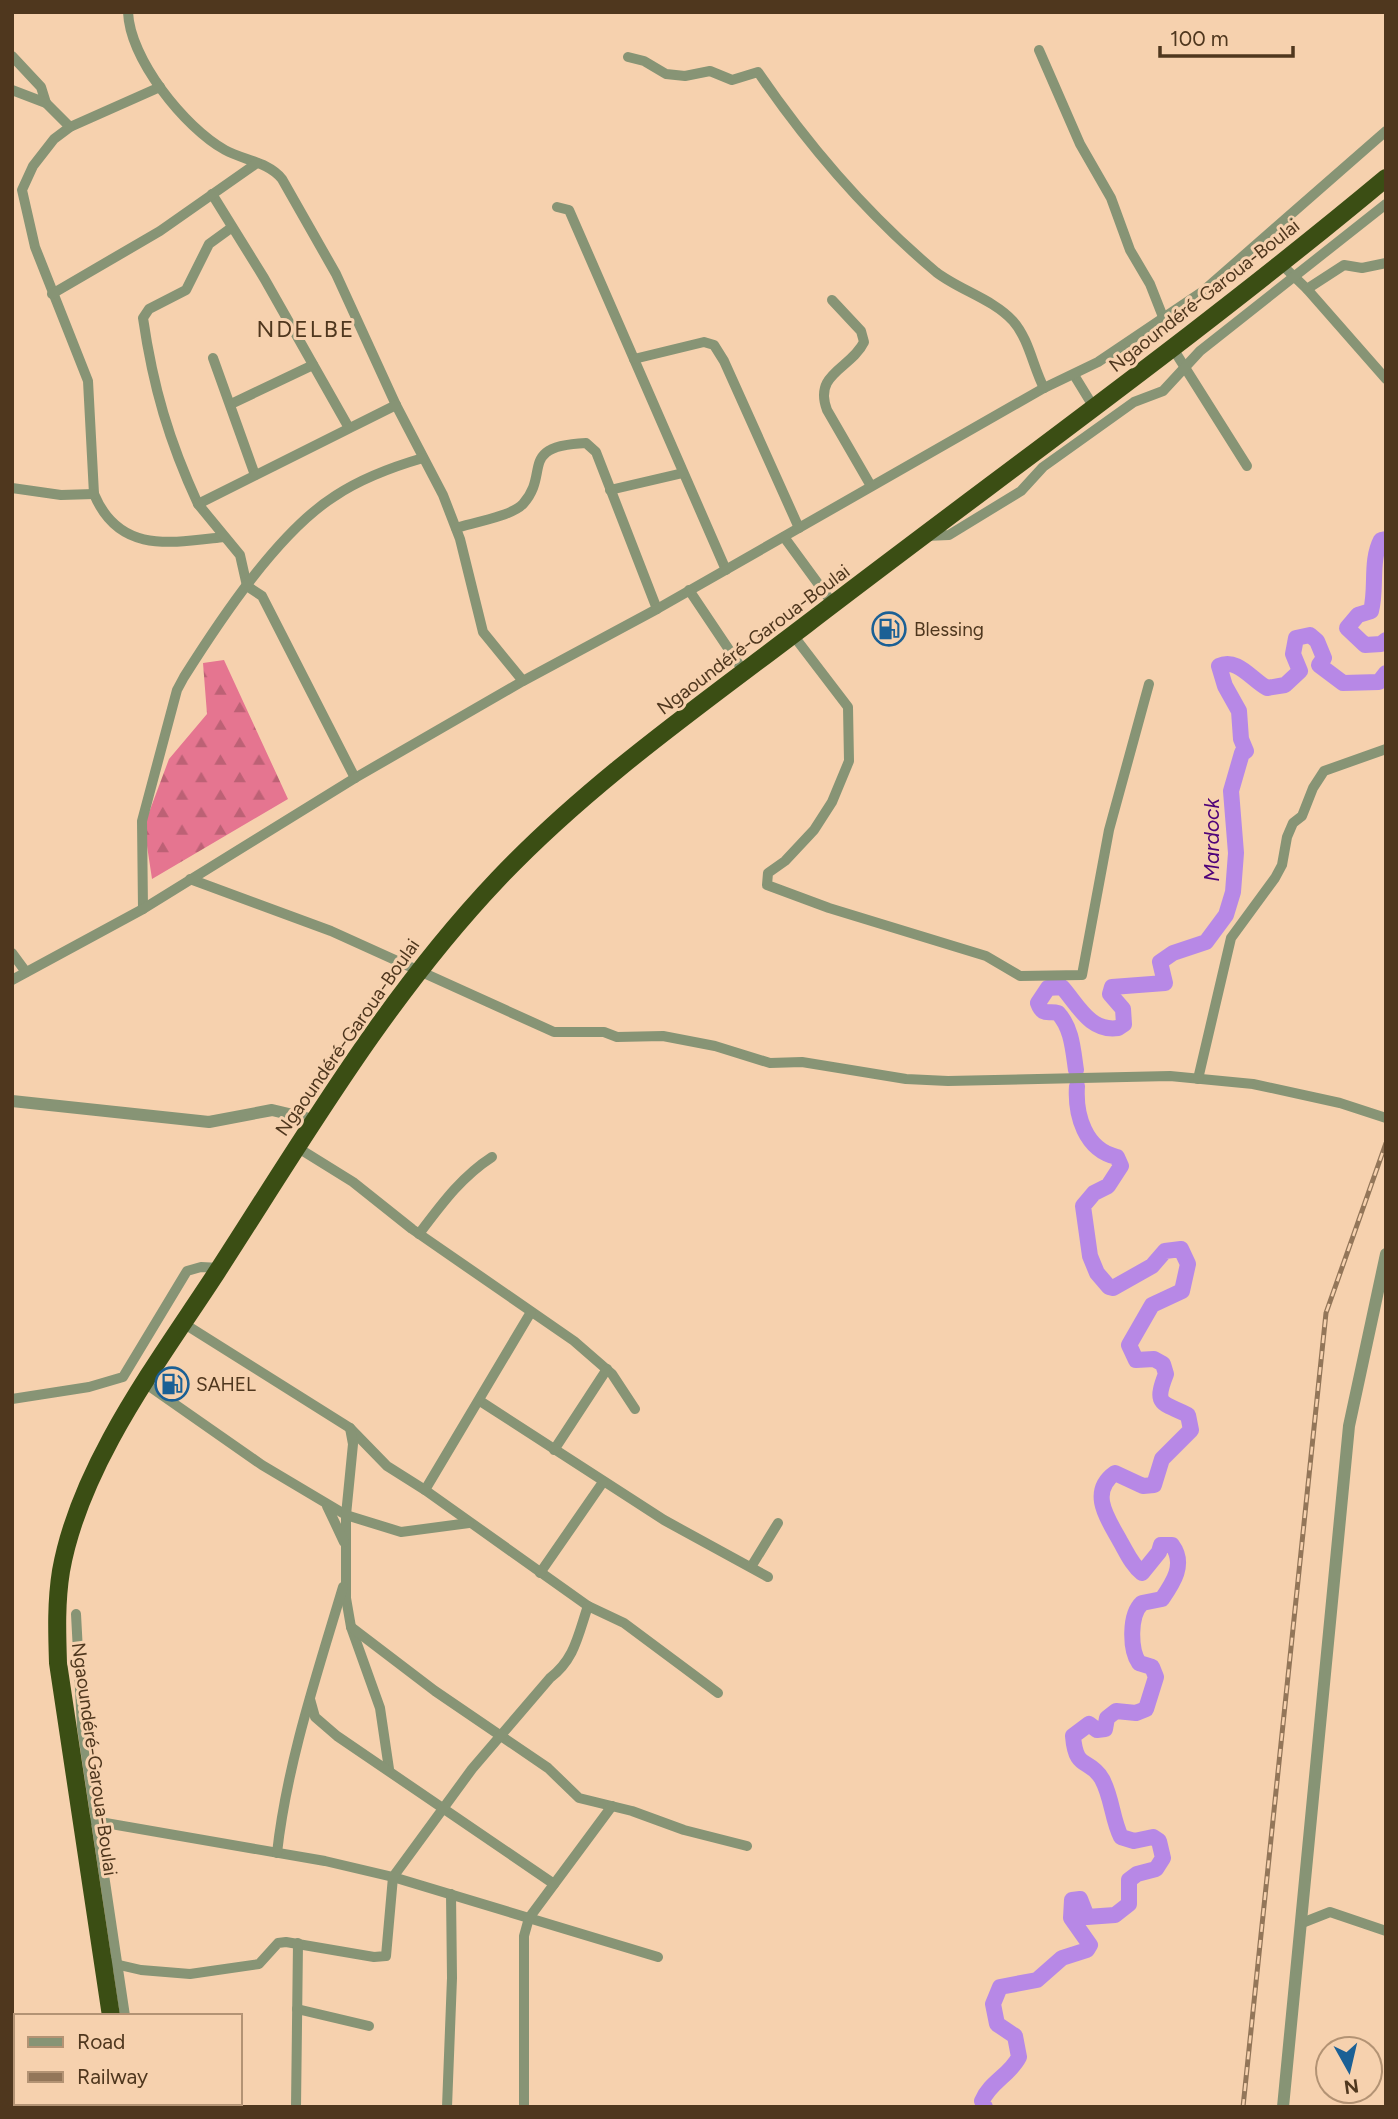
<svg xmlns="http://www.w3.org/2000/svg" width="1398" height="2119" viewBox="0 0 1398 2119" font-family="Figtree,sans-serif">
  <defs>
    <pattern id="forest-firs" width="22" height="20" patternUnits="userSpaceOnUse" patternTransform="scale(1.75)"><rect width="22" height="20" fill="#e57590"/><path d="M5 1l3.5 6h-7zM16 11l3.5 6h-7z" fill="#bc6175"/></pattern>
  </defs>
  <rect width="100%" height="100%" fill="#f6d1ae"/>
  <polygon fill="url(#forest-firs)" points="224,660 288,799 152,879 144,826 169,759 207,714 203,663"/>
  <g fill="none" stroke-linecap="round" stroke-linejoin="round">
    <g stroke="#b788e6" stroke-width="16">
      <path d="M 1386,539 L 1381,540 C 1370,561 1377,588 1371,611 L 1358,615 L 1347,628 L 1365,645 L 1381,644 L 1386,640"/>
      <path d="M 1076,1070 C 1073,1050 1072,1028 1058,1013 C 1049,1010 1043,1017 1038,1003 L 1048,988 L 1062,987 C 1078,1005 1090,1032 1118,1028 L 1124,1024 L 1123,1009 L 1110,994 L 1112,987 L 1165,983 L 1160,962 L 1173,953 L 1206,942 L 1226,915 L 1233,892 L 1236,853 L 1231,791 L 1242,753 L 1246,751 L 1241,739 L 1239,711 L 1225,686 L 1219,666 C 1237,657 1252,680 1267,688 L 1285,685 L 1300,671 L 1293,654 L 1296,638 L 1310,635 L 1317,641 L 1324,658 L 1319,665 L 1343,683 L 1379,682 L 1386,673"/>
      <path d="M 985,2107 L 982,2101 C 990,2082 1010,2075 1019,2057 L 1015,2036 L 997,2024 L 993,2004 L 1000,1987 L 1037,1980 L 1062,1958 L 1087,1950 L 1090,1945 L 1071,1918 L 1072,1900 L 1080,1899 L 1087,1917 L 1115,1915 L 1129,1904 L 1129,1880 L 1137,1874 L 1156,1869 L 1163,1858 L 1159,1841 L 1153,1837 L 1134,1841 L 1121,1837 C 1112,1819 1112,1797 1102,1779 C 1089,1757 1076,1772 1073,1736 L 1089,1724 L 1097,1730 L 1105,1729 L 1107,1718 L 1116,1711 L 1136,1713 L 1146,1709 L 1156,1677 L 1152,1667 L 1139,1663 C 1130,1650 1129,1615 1142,1603 L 1162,1599 C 1173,1583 1186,1564 1172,1545 L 1161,1545 L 1159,1552 L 1142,1573 C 1132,1565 1127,1553 1120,1541 C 1110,1522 1087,1493 1115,1473 L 1143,1486 L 1154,1485 L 1162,1459 L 1191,1430 L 1188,1415 C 1163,1402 1153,1407 1166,1374 L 1163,1364 L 1154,1359 L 1136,1360 L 1129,1345 L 1152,1305 L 1182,1291 L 1188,1264 L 1181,1249 L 1165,1251 L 1152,1266 L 1113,1288 L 1109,1287 L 1097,1273 L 1090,1256 L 1083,1206 L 1094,1193 L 1108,1186 L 1121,1166 L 1117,1157 C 1085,1150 1075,1115 1077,1086"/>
    </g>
    <g stroke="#879475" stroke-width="10">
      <path d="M 128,12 C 130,59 184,127 225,150 C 243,160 269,162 282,179 L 336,274 L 396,405 L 443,495 L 460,539 L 483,632 L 523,681"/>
      <polyline points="1039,50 1080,144 1111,198 1130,250 1150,284 1163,317"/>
      <polyline points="12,56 41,87 46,103"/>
      <path d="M 628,57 L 644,61 L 666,74 L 685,76 L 710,71 L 732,80 L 758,72 C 808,145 867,214 936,272 C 959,290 993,299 1013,321 C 1029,339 1033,367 1044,388"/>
      <path d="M 160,87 L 70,127 L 54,139 L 33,166 L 22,190 L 35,247 L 88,381 L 94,494 C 119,554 171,543 224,537"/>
      <polyline points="12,90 46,103 70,127"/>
      <polyline points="212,194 264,278 349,428"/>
      <polyline points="557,207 569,210 726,570"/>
      <polyline points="1280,263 1307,289 1344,265 1362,268 1386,263"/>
      <polyline points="1307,289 1386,379"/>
      <polyline points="52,294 160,231 257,163"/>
      <path d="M 832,300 L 861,331 L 864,342 C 851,369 813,373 827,410 L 871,486"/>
      <polyline points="1172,347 1247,466"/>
      <polyline points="213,358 255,475"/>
      <polyline points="634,359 704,342 714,345 724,361 799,528"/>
      <polyline points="1074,375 1093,406"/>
      <polyline points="231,404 313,365"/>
      <polyline points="12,488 61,495 94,494"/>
      <polyline points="610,490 683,473"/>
      <path d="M 198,504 C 169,441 153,387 143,318 L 149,309 L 186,290 L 209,244 L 231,228"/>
      <path d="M 456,528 C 472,523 512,516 523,504 C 551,473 517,446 586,443 L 596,452 L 657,609"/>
      <polyline points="926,536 949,535 1021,491 1043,467 1134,402 1163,391 1200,351 1386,204"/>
      <polyline points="784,537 833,604"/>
      <polyline points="689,590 744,672"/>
      <polyline points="793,635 848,707 849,761 832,802 814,830 785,861 768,873 767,885 829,908 986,956 1020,976 1082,975 1109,830 1149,684"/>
      <polyline points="355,778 262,596 247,586 240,555 198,504 396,405"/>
      <polyline points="190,879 331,931 554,1032 604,1032 617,1037 663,1036 715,1046 770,1063 802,1062 906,1079 948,1081 1170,1076 1253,1084 1340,1103 1386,1118"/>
      <path d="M 143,909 L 142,821 L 177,690 L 184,677 C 220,620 278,532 335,496 C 362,478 392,467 423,458"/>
      <polyline points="12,953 26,972"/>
      <polyline points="12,980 143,909 355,778 523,681 657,609 1044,388 1098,362 1202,292 1386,131"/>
      <polyline points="1198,1079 1231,938 1275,878 1282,865 1287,837 1293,823 1302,816 1313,788 1324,771 1386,749"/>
      <polyline points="295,1146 353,1182 412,1229 574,1341 612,1374 635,1409"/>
      <path d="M 419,1234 C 441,1205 461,1177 492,1157"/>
      <polyline points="183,1323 350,1428 387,1466 425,1490 588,1606 624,1623 718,1693"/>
      <polyline points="146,1384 262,1465 346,1515 401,1532 469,1523"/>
      <polyline points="12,1399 89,1387 123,1377 187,1271 201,1267 220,1268"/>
      <polyline points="480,1401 664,1520 768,1577"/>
      <polyline points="350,1428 353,1444 346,1515 346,1598 351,1627 380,1708 389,1769"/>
      <polyline points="554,1450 607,1369"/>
      <polyline points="425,1490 531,1312"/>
      <polyline points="327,1506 344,1542"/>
      <polyline points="751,1567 778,1523"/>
      <polyline points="540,1573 603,1482"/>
      <polyline points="76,1614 82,1727 125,2016"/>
      <polyline points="351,1627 435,1691 548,1768 579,1798 632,1811 684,1830 747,1846"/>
      <polyline points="310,1699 315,1717 337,1736 554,1884"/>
      <polyline points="94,1821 325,1861 393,1877 658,1957"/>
      <path d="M 277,1853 C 287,1763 317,1674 343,1587"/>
      <polyline points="1302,1923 1330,1912 1386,1931"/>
      <path d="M 102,1961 L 141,1970 L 190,1974 L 259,1964 L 278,1943 L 286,1942 L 374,1957 L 386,1956 L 393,1877 L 472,1769 L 550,1678 C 575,1659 578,1635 588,1606"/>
      <polyline points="297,2009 369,2026"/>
      <polyline points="157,2103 158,2104"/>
      <polyline points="296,2107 298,1943"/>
      <polyline points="447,2107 452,1978 451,1894"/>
      <polyline points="524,2107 524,1936 529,1918 612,1806"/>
    </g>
    <g stroke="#879475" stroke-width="12">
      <polyline points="12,1101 209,1122 272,1110 314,1120"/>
      <polyline points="1283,2107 1349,1426 1386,1254"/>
    </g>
    <g stroke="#3b4e14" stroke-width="18">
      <path d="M 111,2016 L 58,1663 C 57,1632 56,1602 61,1571 C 80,1464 159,1361 217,1272 C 305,1136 386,997 498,879 C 590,782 701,705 807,624 C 1000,476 1199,334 1386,178"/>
      <polyline points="126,2103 127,2107"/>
    </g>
    <defs>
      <polyline id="rail" points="1243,2107 1326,1313 1386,1143"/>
    </defs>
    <use href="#rail" stroke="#937659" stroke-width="5"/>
    <use href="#rail" stroke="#f6d1ae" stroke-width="2.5" stroke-dasharray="8" stroke-linecap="butt"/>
  </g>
  <defs>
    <symbol id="fuel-ring" viewBox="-11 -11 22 22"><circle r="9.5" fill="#f6d1ae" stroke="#1b6095" stroke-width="1.5"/><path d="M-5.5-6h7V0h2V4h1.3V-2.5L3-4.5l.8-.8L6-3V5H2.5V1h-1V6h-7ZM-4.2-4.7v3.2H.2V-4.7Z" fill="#1b6095"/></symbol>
  </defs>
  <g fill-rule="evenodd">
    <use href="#fuel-ring" x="870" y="610" width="38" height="38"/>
    <use href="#fuel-ring" x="153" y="1365" width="38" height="38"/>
  </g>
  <g text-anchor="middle" stroke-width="6" stroke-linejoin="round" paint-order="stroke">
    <g font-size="19" fill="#4f371e" stroke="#f6d1ae">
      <text transform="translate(1204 295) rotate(-38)" y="7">Ngaoundéré-Garoua-Boulai</text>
      <text transform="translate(753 639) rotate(-37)" y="7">Ngaoundéré-Garoua-Boulai</text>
      <text transform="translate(347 1037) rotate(-55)" y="7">Ngaoundéré-Garoua-Boulai</text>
      <text transform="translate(95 1759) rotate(82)" y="7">Ngaoundéré-Garoua-Boulai</text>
    </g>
    <g font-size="19" fill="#4f371e" stroke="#f6d1ae" text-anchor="start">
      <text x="914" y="636">Blessing</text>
      <text x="196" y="1391">SAHEL</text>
    </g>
    <g font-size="21" font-style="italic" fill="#4e0279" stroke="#f6d1ae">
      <text transform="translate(1212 840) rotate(-90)" y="7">Mardock</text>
    </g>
    <g font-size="23" letter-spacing="2" fill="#4f371e" stroke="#f6d1ae">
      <text x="306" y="337">NDELBE</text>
    </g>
  </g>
  <rect width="1398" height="2119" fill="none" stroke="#4f371e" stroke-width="28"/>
  <rect x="14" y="2014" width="228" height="91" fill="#f6d1ae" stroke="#b39374" stroke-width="2"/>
  <rect x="28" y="2037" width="35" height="10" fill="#879475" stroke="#b39374" stroke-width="2"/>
  <text x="77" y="2049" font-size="21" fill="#4f371e">Road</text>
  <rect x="28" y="2072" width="35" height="10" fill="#937659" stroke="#b39374" stroke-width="2"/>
  <text x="77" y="2084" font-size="21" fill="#4f371e">Railway</text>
  <g transform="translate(1349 2070) rotate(172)"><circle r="33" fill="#f6d1ae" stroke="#b39374" stroke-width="2"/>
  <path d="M0-5L12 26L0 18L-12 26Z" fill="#1b6095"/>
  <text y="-10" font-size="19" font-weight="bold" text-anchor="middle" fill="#4f371e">N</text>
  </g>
  <path d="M1160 46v10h133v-10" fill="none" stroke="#4f371e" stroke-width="3.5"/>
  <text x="1170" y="46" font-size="21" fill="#4f371e" stroke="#f6d1ae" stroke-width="5" paint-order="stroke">100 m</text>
</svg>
